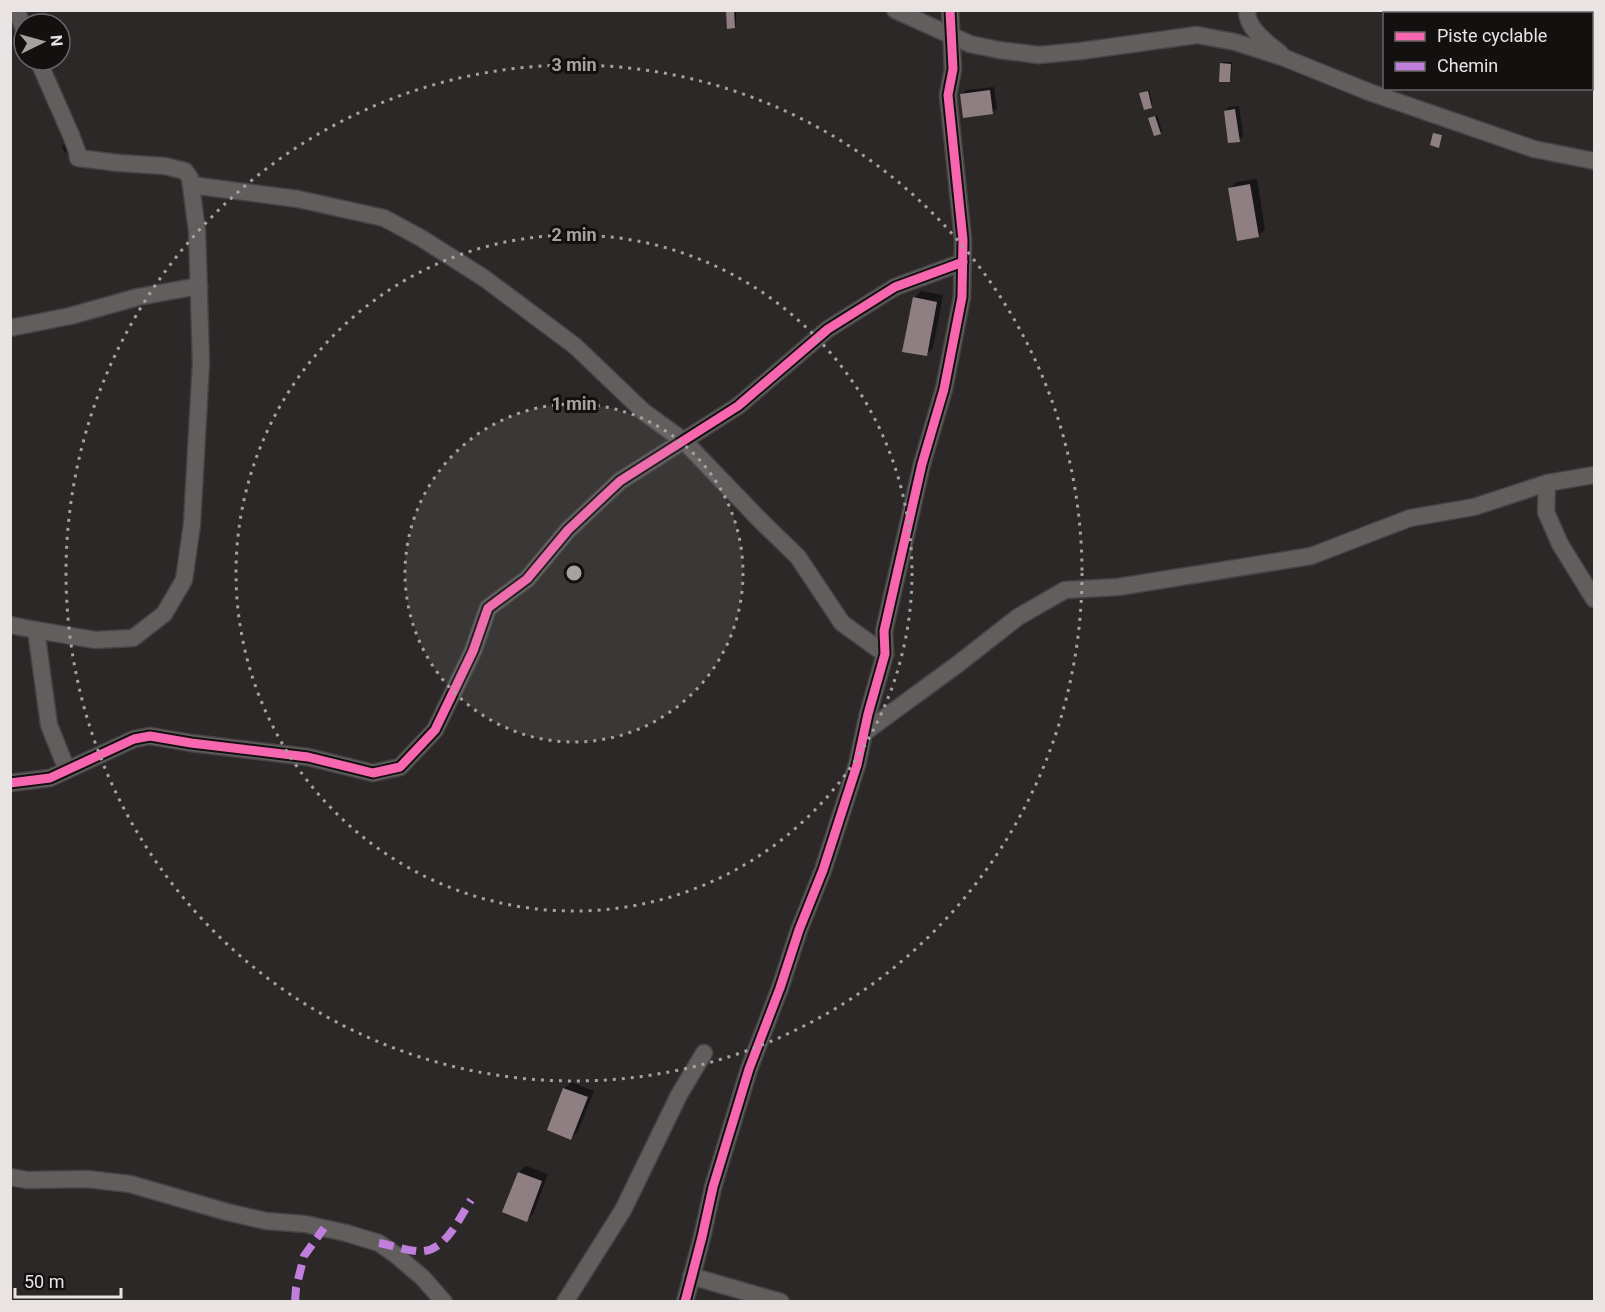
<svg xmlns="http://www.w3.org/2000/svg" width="1605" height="1312" viewBox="0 0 1605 1312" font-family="Roboto,sans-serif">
  <rect width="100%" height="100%" fill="#2c2828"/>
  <g fill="#0007">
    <polygon points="729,10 736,10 736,25 735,27"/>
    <polygon points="1223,62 1232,62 1231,79 1230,81 1221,64"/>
    <polygon points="994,87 997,109 992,113 962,94 966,90"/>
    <polygon points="1149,90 1153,105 1151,106 1141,94"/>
    <polygon points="1239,106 1243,136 1239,140 1225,112 1229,107"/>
    <polygon points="1157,115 1162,131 1160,133 1150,119"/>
    <polygon points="69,142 70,150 65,153 62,146"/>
    <polygon points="1257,179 1265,229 1258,236 1230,189 1236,182"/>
    <polygon points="921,291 943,295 933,348 926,355 914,298"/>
    <polygon points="571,1082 594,1091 578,1131 571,1138 549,1129 565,1088"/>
    <polygon points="526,1166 548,1174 533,1214 527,1220 504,1212 519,1172"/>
  </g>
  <g fill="#907f82">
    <polygon points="726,10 734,10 735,28 727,29"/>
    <polygon points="1220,63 1231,64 1230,82 1219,82"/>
    <polygon points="990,90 993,114 963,118 960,94"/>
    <polygon points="1148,91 1152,108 1144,110 1139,93"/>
    <polygon points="1235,109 1240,142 1228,143 1224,111"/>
    <polygon points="1155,116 1161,134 1154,136 1148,118"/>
    <polygon points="1433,133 1442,135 1439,148 1430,145"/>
    <polygon points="1250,184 1259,237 1237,241 1228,188"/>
    <polygon points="913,297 937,302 927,356 902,352"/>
    <polygon points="563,1088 588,1097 571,1140 547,1130"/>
    <polygon points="518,1172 542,1181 527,1222 502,1212"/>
  </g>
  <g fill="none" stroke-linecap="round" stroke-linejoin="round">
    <defs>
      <g id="minor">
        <polyline points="16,10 24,29"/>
        <polyline points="895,10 970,44 999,50 1039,55 1081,51 1197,35 1235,42 1285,58 1369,92 1534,149 1594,161"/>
        <path d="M 1247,10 C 1246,28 1267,43 1280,53"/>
        <polyline points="38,60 71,135 77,151 78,158 119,163 165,166 185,171 190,178 197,231 201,362 192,524 184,580 164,614 133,638 95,640 36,630 49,725 67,770"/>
        <polyline points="191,185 298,199 384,218 421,238 484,278 575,346 644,412 684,441 759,519 798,557 842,623 885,654"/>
        <polyline points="10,328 70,316 138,297 199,286"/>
        <polyline points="1547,483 1546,512 1560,544 1594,599"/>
        <polyline points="10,625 36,630"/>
        <polyline points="865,732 958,664 1018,617 1065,590 1118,587 1311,556 1410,518 1474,507 1547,483 1594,475"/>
        <polyline points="10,783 50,778 134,739 150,736 191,743 308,757 373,773 400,767 435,730 473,651 488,608 527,579 568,530 620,481 738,406 828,329 895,287 963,262"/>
        <polyline points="10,1177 27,1180 87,1179 130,1184 227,1212 266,1221 305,1224 346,1233 379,1243 396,1255 423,1278 444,1302"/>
        <polyline points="691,1276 781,1302"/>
        <polyline points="565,1302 623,1210 679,1095 704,1053"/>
        <polyline points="685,1302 702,1237 713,1187 749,1069 780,988 799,930 823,870 857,765 868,714 885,654 884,631 922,464 944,389 962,297 963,240 948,95 953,69 950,10"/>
      </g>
    </defs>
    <use href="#minor" stroke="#474344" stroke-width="19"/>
    <use href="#minor" stroke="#625e5e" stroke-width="16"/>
    <g stroke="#c07fdc" stroke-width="8" stroke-dasharray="15 8" stroke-linecap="butt">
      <path d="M 379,1243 C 391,1245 404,1250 416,1251 C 444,1255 458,1220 471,1200"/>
      <polyline points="295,1302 296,1288 304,1256 324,1228"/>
    </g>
    <defs>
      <g id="cycleway">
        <polyline points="10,783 50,778 134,739 150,736 191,743 308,757 373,773 400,767 435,730 473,651 488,608 527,579 568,530 620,481 738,406 828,329 895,287 963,262"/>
        <polyline points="685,1302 702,1237 713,1187 749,1069 780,988 799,930 823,870 857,765 868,714 885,654 884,631 922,464 944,389 962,297 963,240 948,95 953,69 950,10"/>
      </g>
    </defs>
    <use href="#cycleway" stroke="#131010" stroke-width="13"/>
    <use href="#cycleway" stroke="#f766af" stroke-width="9"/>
  </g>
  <circle cx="574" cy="573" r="169" fill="#a7a2a2" fill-opacity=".12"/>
  <g fill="none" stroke="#a7a2a2" stroke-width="3" stroke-dasharray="3 6">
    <circle cx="574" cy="573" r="169"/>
    <circle cx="574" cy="573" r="338"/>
    <circle cx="574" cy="573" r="508"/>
  </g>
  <circle cx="574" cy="573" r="9" fill="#a7a2a2" stroke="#131010" stroke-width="3"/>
  <g font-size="18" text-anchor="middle" font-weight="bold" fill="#a7a2a2" stroke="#131010" stroke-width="6" stroke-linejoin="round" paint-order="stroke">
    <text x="574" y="71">3 min</text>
    <text x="574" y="241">2 min</text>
    <text x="574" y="410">1 min</text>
  </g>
  <rect width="1605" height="1312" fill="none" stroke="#e9e3e4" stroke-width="24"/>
  <rect x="1383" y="12" width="210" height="78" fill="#131010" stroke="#696465" stroke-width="1.5"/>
  <rect x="1395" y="32" width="30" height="9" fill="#f766af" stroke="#696465" stroke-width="1.5"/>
  <text x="1437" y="42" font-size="18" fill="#e9e3e4">Piste cyclable</text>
  <rect x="1395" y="62" width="30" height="9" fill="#c07fdc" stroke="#696465" stroke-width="1.5"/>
  <text x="1437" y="72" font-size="18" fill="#e9e3e4">Chemin</text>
  <g transform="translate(42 42) rotate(85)"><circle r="28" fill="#131010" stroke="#696465" stroke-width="1.5"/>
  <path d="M0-4.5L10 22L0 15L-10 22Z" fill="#a7a2a2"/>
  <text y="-9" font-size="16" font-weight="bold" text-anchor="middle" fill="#e9e3e4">N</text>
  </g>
  <path d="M15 1288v9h106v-9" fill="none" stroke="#e9e3e4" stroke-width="3"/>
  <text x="24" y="1288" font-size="18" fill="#e9e3e4" stroke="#131010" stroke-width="4.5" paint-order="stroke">50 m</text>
</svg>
